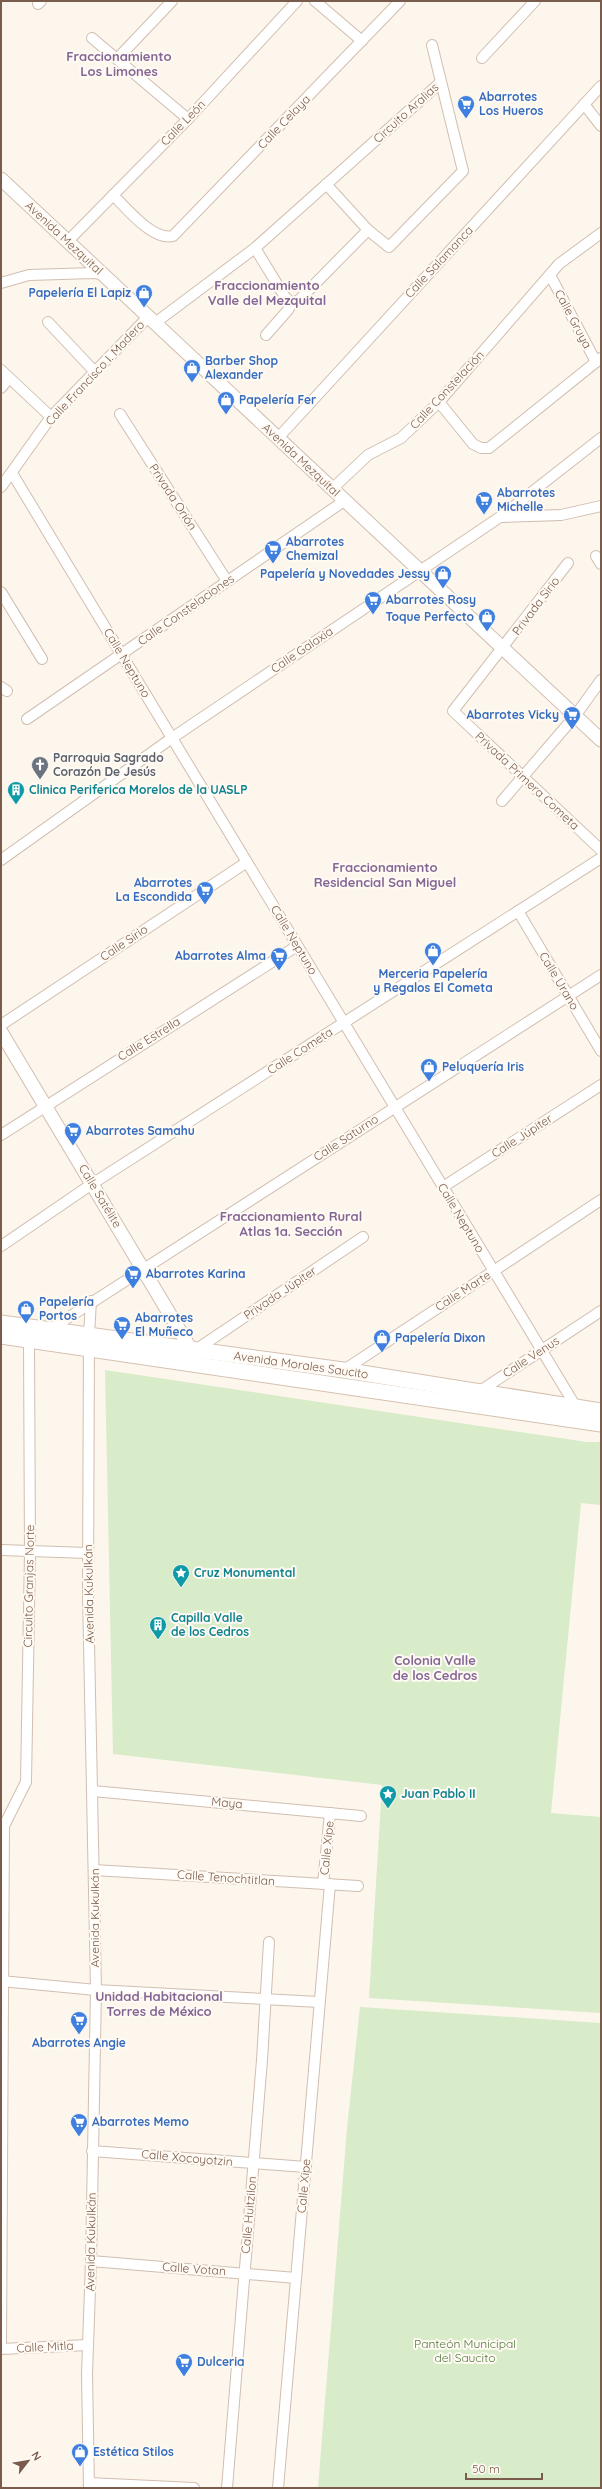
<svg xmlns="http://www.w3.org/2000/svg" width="602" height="2489" viewBox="0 0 602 2489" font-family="Quicksand,sans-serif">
  <rect width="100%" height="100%" fill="#fdf6ec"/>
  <g fill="#d8ecc9">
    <polygon points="105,1370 587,1442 599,1442 601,1439 601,1505 581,1503 551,1813 601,1817 601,2013 369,1998 382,1785 113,1754"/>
    <polygon points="360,2007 601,2023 601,2488 318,2488 347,2128"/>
  </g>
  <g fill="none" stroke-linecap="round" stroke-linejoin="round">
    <defs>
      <g id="minor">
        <polyline points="315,1 362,41"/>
        <polyline points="38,4 41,1"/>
        <polyline points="92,38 188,119"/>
        <polyline points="482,58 535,1"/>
        <polyline points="117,59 172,1"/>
        <polyline points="584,104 601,126"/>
        <polyline points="326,184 368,230 389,247 463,171 432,45"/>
        <path d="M 113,195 C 127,209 153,241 173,236 L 400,1"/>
        <polyline points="67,242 188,119 297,1"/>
        <polyline points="255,248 285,297 292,303"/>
        <polyline points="550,275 596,362"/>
        <polyline points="1,283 29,275 94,273 102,274"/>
        <polyline points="292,303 299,300 368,230"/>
        <polyline points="48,322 95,372"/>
        <polyline points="155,323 255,248 441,82"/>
        <polyline points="266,335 288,310 292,303"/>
        <polyline points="1,370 51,417"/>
        <polyline points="1,388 9,378"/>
        <polyline points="439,402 473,444 481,448 489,448 601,358"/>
        <polyline points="120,414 227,581"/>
        <polyline points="278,438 601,86"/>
        <polyline points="12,473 576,1407"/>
        <polyline points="1,487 51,417 148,317"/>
        <polyline points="332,489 368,455 401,438 439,402 559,264 601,233"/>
        <polyline points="500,517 561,515 601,506"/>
        <polyline points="596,556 601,564"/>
        <polyline points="568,563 453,711 601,850"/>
        <polyline points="1,592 42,659"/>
        <polyline points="1,687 7,691"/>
        <polyline points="27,719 344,501"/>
        <polyline points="502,801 575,716 601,680"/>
        <polyline points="1,860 172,738 500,517 601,438"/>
        <polyline points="518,911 601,1051"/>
        <polyline points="1,1025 247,862"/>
        <polyline points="1,1135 297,946"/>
        <polyline points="443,1187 601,1085"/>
        <polyline points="1,1246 92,1184 601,858"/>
        <polyline points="49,1330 601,975"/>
        <polyline points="197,1349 363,1237"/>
        <polyline points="341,1372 601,1200"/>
        <polyline points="477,1393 601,1311"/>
        <polyline points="1,1550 88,1553"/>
        <polyline points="93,1791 361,1816"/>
        <polyline points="94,1870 358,1886"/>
        <polyline points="323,1884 330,1813"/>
        <polyline points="1,1981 96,1990 319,2002"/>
        <polyline points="92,2151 306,2167"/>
        <polyline points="91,2261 296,2278"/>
        <polyline points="1,2345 4,1826 26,1782 30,1553 29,1341"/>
        <polyline points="1,2349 88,2345"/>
        <polyline points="89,2483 194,2488"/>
        <polyline points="89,2488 87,2374 91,2261 96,1990 88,1593 89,1335 91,1301"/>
        <polyline points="227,2488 262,2060 269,1942"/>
        <polyline points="278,2488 330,1884"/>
      </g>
      <g id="tertiary">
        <polyline points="1,179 601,740"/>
        <polyline points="1,1032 190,1348 188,1357"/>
      </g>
      <g id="secondary">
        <polyline points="1,1323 343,1370 601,1411"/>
        <polyline points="1,1336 601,1424"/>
      </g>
    </defs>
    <use href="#minor" stroke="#d1beb0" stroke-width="12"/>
    <use href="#tertiary" stroke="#d1beb0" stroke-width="15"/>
    <use href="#secondary" stroke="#d6c0b0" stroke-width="17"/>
    <use href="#minor" stroke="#fff" stroke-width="10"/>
    <use href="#tertiary" stroke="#fff" stroke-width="13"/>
    <use href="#secondary" stroke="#fff" stroke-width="15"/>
  </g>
  <defs>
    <symbol id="supermarket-pin" viewBox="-11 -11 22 30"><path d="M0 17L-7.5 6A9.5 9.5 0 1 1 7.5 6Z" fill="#3f7fe0" stroke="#fffaf3"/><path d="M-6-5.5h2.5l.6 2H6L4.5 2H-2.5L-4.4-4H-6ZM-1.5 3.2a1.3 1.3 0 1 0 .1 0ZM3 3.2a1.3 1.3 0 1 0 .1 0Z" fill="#fff"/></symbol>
    <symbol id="shop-pin" viewBox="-11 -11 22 30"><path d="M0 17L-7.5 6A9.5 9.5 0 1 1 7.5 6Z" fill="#3f7fe0" stroke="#fffaf3"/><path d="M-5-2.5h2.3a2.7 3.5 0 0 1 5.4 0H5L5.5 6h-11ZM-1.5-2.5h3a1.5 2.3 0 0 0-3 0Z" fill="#fff"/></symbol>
    <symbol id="church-pin" viewBox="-11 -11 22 30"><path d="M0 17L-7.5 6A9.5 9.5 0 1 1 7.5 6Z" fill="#6b7280" stroke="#fffaf3"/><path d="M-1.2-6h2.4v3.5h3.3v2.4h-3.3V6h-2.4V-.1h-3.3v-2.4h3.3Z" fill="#fff"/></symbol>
    <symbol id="building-pin" viewBox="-11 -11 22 30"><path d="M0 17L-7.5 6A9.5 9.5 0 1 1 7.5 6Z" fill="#0f9aa8" stroke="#fffaf3"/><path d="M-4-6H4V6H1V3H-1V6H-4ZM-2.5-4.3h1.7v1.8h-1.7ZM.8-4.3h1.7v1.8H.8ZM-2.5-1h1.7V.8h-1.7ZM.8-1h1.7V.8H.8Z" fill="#fff"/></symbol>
    <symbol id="sight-pin" viewBox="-11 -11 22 30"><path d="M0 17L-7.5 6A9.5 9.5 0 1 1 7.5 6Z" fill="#0f9aa8" stroke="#fffaf3"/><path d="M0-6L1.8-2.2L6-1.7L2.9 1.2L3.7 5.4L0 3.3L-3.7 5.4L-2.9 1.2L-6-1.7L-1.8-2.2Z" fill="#fff"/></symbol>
  </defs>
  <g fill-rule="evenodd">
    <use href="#supermarket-pin" x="456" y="94" width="20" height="27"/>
    <use href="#shop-pin" x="134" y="283" width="20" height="27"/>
    <use href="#shop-pin" x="182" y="358" width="20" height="27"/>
    <use href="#shop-pin" x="216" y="390" width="20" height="27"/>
    <use href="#supermarket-pin" x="474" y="490" width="20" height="27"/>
    <use href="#supermarket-pin" x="263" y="539" width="20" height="27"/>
    <use href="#shop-pin" x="433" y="564" width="20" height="27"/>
    <use href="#supermarket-pin" x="363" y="590" width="20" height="27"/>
    <use href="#shop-pin" x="477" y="607" width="20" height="27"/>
    <use href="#supermarket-pin" x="562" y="705" width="20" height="27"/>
    <use href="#church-pin" x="30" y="755" width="20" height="27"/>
    <use href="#building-pin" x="6" y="780" width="20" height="27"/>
    <use href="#supermarket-pin" x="195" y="880" width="20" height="27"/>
    <use href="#shop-pin" x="423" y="941" width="20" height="27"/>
    <use href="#supermarket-pin" x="269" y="946" width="20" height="27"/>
    <use href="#shop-pin" x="419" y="1057" width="20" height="27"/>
    <use href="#supermarket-pin" x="63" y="1121" width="20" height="27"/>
    <use href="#supermarket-pin" x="123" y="1264" width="20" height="27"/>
    <use href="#shop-pin" x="16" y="1299" width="20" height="27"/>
    <use href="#supermarket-pin" x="112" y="1315" width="20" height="27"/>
    <use href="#shop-pin" x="372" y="1328" width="20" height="27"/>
    <use href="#sight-pin" x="171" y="1563" width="20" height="27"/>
    <use href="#building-pin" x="148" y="1615" width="20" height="27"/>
    <use href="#sight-pin" x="378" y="1784" width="20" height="27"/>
    <use href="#supermarket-pin" x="69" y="2010" width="20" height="27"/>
    <use href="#supermarket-pin" x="69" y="2112" width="20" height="27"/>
    <use href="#supermarket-pin" x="174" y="2352" width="20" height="27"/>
    <use href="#shop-pin" x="70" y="2442" width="20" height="27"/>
  </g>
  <g text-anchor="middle" stroke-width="4" stroke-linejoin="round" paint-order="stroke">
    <g font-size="12" font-weight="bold" fill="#366cbe" stroke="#fffaf3" text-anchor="start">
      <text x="479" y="101">Abarrotes<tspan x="479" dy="14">Los Hueros</tspan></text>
      <text x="131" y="297" text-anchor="end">Papelería El Lapiz</text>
      <text x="205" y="365">Barber Shop<tspan x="205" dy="14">Alexander</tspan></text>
      <text x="239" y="404">Papelería Fer</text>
      <text x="497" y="497">Abarrotes<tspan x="497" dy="14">Michelle</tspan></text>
      <text x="286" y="546">Abarrotes<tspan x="286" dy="14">Chemizal</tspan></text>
      <text x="430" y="578" text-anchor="end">Papelería y Novedades Jessy</text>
      <text x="386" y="604">Abarrotes Rosy</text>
      <text x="474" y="621" text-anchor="end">Toque Perfecto</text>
      <text x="559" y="719" text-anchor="end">Abarrotes Vicky</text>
      <text x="192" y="887" text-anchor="end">Abarrotes<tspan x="192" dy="14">La Escondida</tspan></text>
      <text x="266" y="960" text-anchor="end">Abarrotes Alma</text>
      <text x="433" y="978" text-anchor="middle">Merceria Papelería<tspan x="433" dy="14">y Regalos El Cometa</tspan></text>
      <text x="442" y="1071">Peluquería Iris</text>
      <text x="86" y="1135">Abarrotes Samahu</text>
      <text x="146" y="1278">Abarrotes Karina</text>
      <text x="39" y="1306">Papelería<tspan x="39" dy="14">Portos</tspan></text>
      <text x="135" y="1322">Abarrotes<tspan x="135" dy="14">El Muñeco</tspan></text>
      <text x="395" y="1342">Papelería Dixon</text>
      <text x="79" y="2047" text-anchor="middle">Abarrotes Angie</text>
      <text x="92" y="2126">Abarrotes Memo</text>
      <text x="197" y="2366">Dulceria</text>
      <text x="93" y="2456">Estética Stilos</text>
    </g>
    <g font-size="12" fill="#7a5c4d" stroke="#fffaf3">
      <text transform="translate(406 113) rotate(-42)" y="4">Circuito Aralias</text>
      <text transform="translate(284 122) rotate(-46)" y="4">Calle Celaya</text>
      <text transform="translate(183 123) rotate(-46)" y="4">Calle León</text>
      <text transform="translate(64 238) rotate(43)" y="4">Avenida Mezquital</text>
      <text transform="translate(439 262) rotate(-47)" y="4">Calle Salamanca</text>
      <text transform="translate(573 319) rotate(62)" y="4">Calle Gruya</text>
      <text transform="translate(95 373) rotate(-47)" y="4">Calle Francisco I. Madero</text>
      <text transform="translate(447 390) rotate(-47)" y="4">Calle Constelación</text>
      <text transform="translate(301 460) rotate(43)" y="4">Avenida Mezquital</text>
      <text transform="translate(173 497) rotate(57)" y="4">Privada Orión</text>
      <text transform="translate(536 606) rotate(-53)" y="4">Privada Sirio</text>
      <text transform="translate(186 610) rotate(-35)" y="4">Calle Constelaciones</text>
      <text transform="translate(302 650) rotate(-34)" y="4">Calle Galaxia</text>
      <text transform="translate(127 663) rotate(59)" y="4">Calle Neptuno</text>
      <text transform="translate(527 781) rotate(43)" y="4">Privada Primera Cometa</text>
      <text transform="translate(294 940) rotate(59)" y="4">Calle Neptuno</text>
      <text transform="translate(124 943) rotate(-34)" y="4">Calle Sirio</text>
      <text transform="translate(559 981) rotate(59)" y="4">Calle Urano</text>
      <text transform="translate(149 1039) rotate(-32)" y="4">Calle Estrella</text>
      <text transform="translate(300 1051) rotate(-33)" y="4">Calle Cometa</text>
      <text transform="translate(522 1136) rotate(-33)" y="4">Calle Júpiter</text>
      <text transform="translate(346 1138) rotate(-33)" y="4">Calle Saturno</text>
      <text transform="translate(100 1196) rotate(59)" y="4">Calle Satélite</text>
      <text transform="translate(461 1218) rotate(59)" y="4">Calle Neptuno</text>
      <text transform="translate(463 1291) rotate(-33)" y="4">Calle Marte</text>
      <text transform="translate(280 1293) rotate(-34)" y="4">Privada Júpiter</text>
      <text transform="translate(531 1357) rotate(-33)" y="4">Calle Venus</text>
      <text transform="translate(301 1365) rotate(8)" y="4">Avenida Morales Saucito</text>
      <text transform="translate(29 1586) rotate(-89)" y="4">Circuito Granjas Norte</text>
      <text transform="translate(89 1594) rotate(-91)" y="4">Avenida Kukulkán</text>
      <text transform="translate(227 1803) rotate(5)" y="4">Maya</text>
      <text transform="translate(327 1848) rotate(-84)" y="4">Calle Xipe</text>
      <text transform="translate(226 1878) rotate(4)" y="4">Calle Tenochtitlan</text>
      <text transform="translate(95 1918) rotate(-90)" y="4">Avenida Kukulkán</text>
      <text transform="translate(187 2158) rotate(5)" y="4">Calle Xocoyotzin</text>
      <text transform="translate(304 2186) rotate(-85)" y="4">Calle Xipe</text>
      <text transform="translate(249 2215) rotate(-85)" y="4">Calle Huitzilon</text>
      <text transform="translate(91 2242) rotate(-89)" y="4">Avenida Kukulkán</text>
      <text transform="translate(194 2269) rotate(4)" y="4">Calle Votan</text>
      <text transform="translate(45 2347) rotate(-3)" y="4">Calle Mitla</text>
    </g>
    <g font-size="12" font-weight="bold" fill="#5b616d" stroke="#fffaf3" text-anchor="start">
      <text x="53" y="762">Parroquia Sagrado<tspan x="53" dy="14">Corazón De Jesús</tspan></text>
    </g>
    <g font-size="12" font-weight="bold" fill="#0d838f" stroke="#fffaf3" text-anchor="start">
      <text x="29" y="794">Clinica Periferica Morelos de la UASLP</text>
      <text x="194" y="1577">Cruz Monumental</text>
      <text x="171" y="1622">Capilla Valle<tspan x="171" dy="14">de los Cedros</tspan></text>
      <text x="401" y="1798">Juan Pablo II</text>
    </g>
    <g font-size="12" fill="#537a41" stroke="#fffaf3">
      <text x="465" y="2348">Panteón Municipal<tspan x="465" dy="14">del Saucito</tspan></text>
    </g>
    <g font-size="13" font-weight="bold" fill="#846695" stroke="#fffaf3">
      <text x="119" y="61">Fraccionamiento<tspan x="119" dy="15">Los Limones</tspan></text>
      <text x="267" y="290">Fraccionamiento<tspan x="267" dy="15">Valle del Mezquital</tspan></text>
      <text x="385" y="872">Fraccionamiento<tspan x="385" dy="15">Residencial San Miguel</tspan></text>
      <text x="291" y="1221">Fraccionamiento Rural<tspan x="291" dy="15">Atlas 1a. Sección</tspan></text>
      <text x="435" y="1665">Colonia Valle<tspan x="435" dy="15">de los Cedros</tspan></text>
      <text x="159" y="2001">Unidad Habitacional<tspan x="159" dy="15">Torres de México</tspan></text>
    </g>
  </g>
  <rect width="602" height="2489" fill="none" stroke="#7a5c4d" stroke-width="4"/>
  <g transform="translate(28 2461) rotate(59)" stroke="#fffaf3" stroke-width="3" paint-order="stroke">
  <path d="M0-3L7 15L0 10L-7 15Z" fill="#7a5c4d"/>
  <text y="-6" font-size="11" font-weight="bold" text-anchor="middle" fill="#7a5c4d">N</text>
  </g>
  <path d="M466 2473v6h76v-6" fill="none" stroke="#7a5c4d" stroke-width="2"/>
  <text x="472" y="2473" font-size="12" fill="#7a5c4d" stroke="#fffaf3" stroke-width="3" paint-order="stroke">50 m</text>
</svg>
